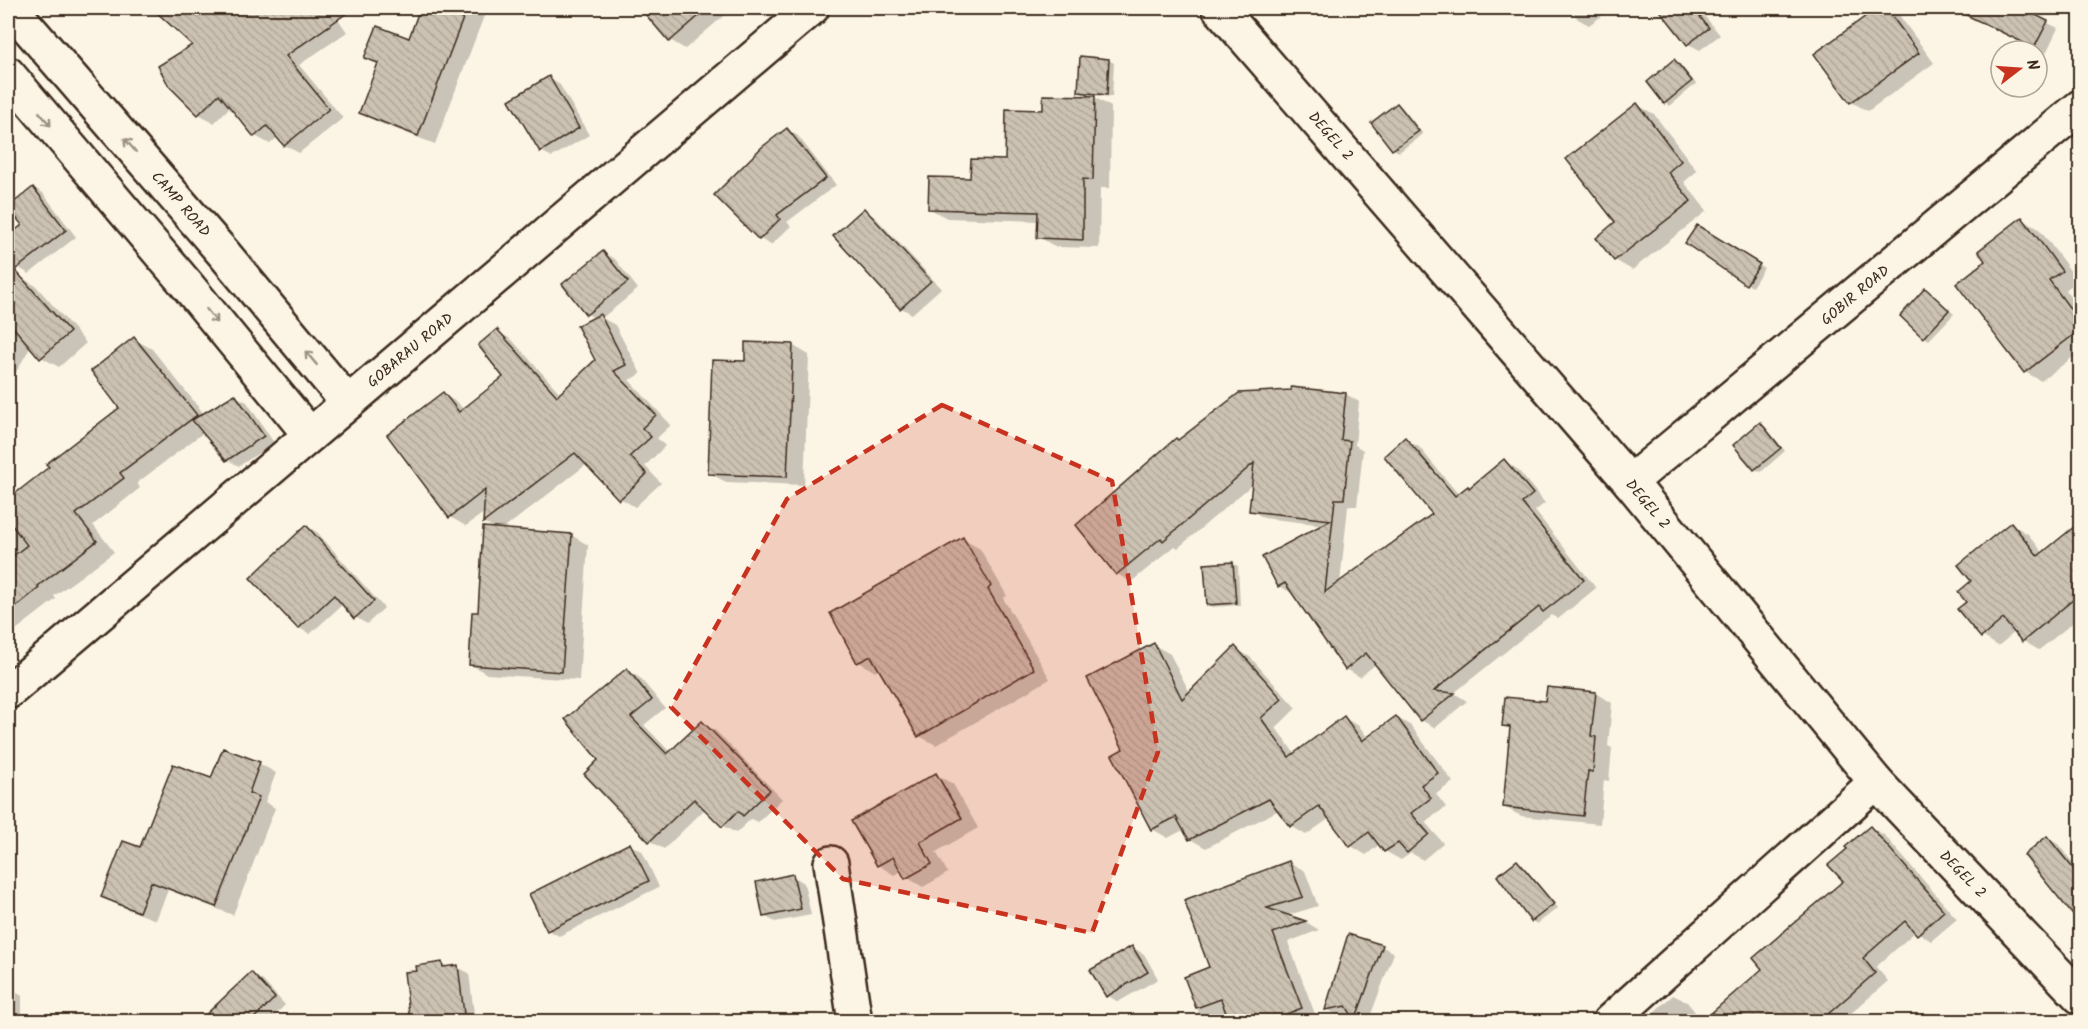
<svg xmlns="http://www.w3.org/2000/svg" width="2088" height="1029" viewBox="0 0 2088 1029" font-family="Kalam,sans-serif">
  <defs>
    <pattern id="building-back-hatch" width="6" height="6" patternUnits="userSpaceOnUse" patternTransform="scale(1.5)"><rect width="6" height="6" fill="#ccc2b3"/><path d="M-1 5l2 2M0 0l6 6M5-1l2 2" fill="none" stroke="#b0a79a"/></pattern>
  </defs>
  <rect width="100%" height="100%" fill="#fcf5e5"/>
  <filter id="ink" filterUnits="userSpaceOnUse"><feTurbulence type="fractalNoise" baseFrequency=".0167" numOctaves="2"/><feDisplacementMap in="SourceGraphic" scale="12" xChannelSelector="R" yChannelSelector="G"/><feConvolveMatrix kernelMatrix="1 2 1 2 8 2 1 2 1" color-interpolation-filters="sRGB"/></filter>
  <g filter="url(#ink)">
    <g fill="#0003">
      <polygon points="154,8 346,8 338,19 347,32 299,65 343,118 299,153 285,145 278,137 270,144 255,136 231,106 214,123 199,114 195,45"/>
      <polygon points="422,8 487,8 435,144 377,122 361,112 379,65 366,57 410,40"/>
      <polygon points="642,8 733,8 685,49 670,40"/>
      <polygon points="1570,8 1613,8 1589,25 1578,19"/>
      <polygon points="1660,8 1698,8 1720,35 1700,50 1688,44"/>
      <polygon points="1880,8 1887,8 1899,15 1934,63 1868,111 1851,102 1816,54"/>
      <polygon points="1982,8 2018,8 2058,28 2046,53 1976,18"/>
      <polygon points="1109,60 1114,63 1112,97 1091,95 1111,107 1110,188 1100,188 1099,248 1056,247 1039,237 1039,221 947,218 930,209 972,180 1006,161 1045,112 1089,97 1079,92"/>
      <polygon points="1674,61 1680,64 1696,84 1670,106 1665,103"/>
      <polygon points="549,78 560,85 589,135 552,157 541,151"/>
      <polygon points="1397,104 1402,107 1423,134 1399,152 1393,149 1373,123"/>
      <polygon points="1637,105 1654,114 1697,171 1684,182 1707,211 1632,270 1615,260 1598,238 1617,223"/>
      <polygon points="787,129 798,136 836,185 787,222 791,226 771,245 760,239"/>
      <polygon points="32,187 43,193 76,237 29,274 18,267 8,254 8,238 24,225 17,216"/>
      <polygon points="864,210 875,217 941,288 912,314 901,308"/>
      <polygon points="2022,219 2039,229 2078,281 2065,290 2080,311 2080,352 2041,381 2025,372 1987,262"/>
      <polygon points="604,253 615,259 638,289 602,318 615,325 641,374 629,380 671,425 657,438 665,446 645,466 661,483 635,507 620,498 587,464 502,530 571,535 588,545 579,680 487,674 470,664 497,530 485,523 486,511 466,526 450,517 443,394 458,403 464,410 506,377 497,331 512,340 561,394 597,361 595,318 587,314"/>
      <polygon points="1739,253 1764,268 1752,287 1727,271"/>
      <polygon points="19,276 36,286 86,343 59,367 41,357 31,346 8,386 8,287"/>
      <polygon points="1930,293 1954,314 1929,340 1924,337"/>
      <polygon points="134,339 152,349 204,414 235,396 247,402 274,443 239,466 227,460 204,432 137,483 140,488 93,525 114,552 54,596 56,599 8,636 8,500 51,467 121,408"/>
      <polygon points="792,345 809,355 804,485 726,482 709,473"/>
      <polygon points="1346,394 1359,402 1355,445 1363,450 1357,506 1348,506 1340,583 1434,514 1405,439 1419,447 1459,495 1470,489 1504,461 1517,469 1545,503 1535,511 1596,588 1558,619 1551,615 1454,693 1467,701 1435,728 1421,720 1376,664 1360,677 1346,669 1294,594 1279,586 1325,525 1264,518 1251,510 1254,483 1178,548 1175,546 1131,582 1117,574 1179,442"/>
      <polygon points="1761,424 1766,427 1785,451 1761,472 1755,469"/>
      <polygon points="2011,524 2028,534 2044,554 2080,524 2080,617 2039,650 2023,641 2015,632 1998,646 1982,636 1968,602 1973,581"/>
      <polygon points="307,526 318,533 384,608 367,624 355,617 343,604 310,634 299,628"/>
      <polygon points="963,539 980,549 1007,596 1003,598 1050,679 936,745 919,736 880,669 875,672 859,662"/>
      <polygon points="1232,563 1238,566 1240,605 1213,607 1208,604"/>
      <polygon points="1154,645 1170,654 1190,693 1235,648 1250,657 1296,708 1276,728 1295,754 1344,718 1359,726 1368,738 1396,717 1411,726 1453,782 1436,794 1446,807 1425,822 1443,843 1423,860 1411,853 1401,860 1385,851 1380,844 1366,855 1351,846 1330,818 1306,835 1291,826 1279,810 1206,848 1190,839 1185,829 1168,838 1152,829 1125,750"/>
      <polygon points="627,670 640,678 665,708 644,725 671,753 702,723 716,731 782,799 758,822 751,819 736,833 723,826 706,808 664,849 650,841 586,774 600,760"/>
      <polygon points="1595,693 1612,703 1608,746 1612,748 1609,781 1604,780 1600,824 1521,816 1504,807 1511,729 1503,725 1546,703"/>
      <polygon points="224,750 260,764 276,773 265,802 275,808 233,915 168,890 156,920 119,906 103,897 141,849 212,780"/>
      <polygon points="936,775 953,784 978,828 936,852 948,873 923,887 906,877 901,871 894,875 878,865"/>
      <polygon points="1870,827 1884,835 1957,919 1931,941 1916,931 1876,967 1888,981 1841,1022 1704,1022 1764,969 1845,881"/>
      <polygon points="2047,838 2058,844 2080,872 2080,922 2026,856"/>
      <polygon points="630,845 642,851 659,887 559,936 548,930"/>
      <polygon points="1517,861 1522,864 1558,908 1537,924 1532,921"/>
      <polygon points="1289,862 1305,871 1318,906 1285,916 1306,922 1319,930 1288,942 1318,1022 1202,1022 1186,977 1210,968"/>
      <polygon points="793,876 804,883 811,915 775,922 764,916"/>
      <polygon points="1349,936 1383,947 1394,953 1368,1022 1360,1022 1352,1013 1338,1016 1327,1009"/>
      <polygon points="1132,947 1144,954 1158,979 1118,1002 1107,995"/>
      <polygon points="442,964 449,968 457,967 469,973 475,1022 412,1022 419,972"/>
      <polygon points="252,974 263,981 285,1005 268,1022 206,1022"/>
      <polygon points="8,987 22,996 22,1022 8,1022"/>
      <polygon points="1673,995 1687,1002 1703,1022 1643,1022"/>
    </g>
    <g fill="url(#building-back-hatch)" stroke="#3b2a1e" stroke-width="1.5">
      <polygon points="152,8 354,8 286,56 329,109 284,146 267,126 254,137 219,94 198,115 169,86 158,66 192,45"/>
      <polygon points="420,8 467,8 418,136 359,113 378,63 364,58 377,26 409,38"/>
      <polygon points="640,8 708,8 669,42"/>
      <polygon points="1658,8 1693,8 1709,28 1687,45"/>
      <polygon points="1877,8 1886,8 1919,53 1850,103 1814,54"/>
      <polygon points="1952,8 2021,8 2048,21 2034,48"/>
      <polygon points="1080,56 1109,59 1107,95 1078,92"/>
      <polygon points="1674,59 1692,81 1664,104 1647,82"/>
      <polygon points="549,76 579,128 540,152 509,100"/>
      <polygon points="1043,95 1095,96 1093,180 1083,179 1083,240 1037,238 1038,212 928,209 929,177 970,178 971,159 1005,160 1006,109 1043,110"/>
      <polygon points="1397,103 1419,131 1392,150 1371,123"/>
      <polygon points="1637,103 1681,161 1668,172 1691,201 1614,261 1596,238 1615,222 1566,159"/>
      <polygon points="787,128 826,178 777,215 780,219 759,240 714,195 762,147"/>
      <polygon points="33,187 66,230 15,270 70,332 40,359 8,321 8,236 22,225 8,207"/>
      <polygon points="864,208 931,281 900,309 833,236"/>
      <polygon points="2022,217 2062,271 2049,280 2080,322 2080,330 2024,373 1956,284 1985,261 1978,251"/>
      <polygon points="1697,225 1760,264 1746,285 1685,243"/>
      <polygon points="603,251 628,282 586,315 562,284"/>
      <polygon points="1925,288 1949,310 1923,338 1900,316"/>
      <polygon points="600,314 626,365 614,371 656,415 642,428 651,437 630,456 647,474 619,500 575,453 483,523 485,490 449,518 387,435 443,392 459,412 503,377 478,345 497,329 557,396 595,360 577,326"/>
      <polygon points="134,337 197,415 120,473 124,478 76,514 97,541 38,586 39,588 8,613 8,560 27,545 8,520 8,499 49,467 46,464 119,408 91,371"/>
      <polygon points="745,342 793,344 787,477 708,474 712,360 745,361"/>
      <polygon points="1291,387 1346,393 1341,440 1350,441 1344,499 1335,499 1325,592 1432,514 1384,456 1405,437 1455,496 1468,486 1469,488 1504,459 1533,494 1522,503 1584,580 1543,612 1539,607 1434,691 1455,693 1420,721 1366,653 1345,670 1285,583 1278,587 1262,557 1331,520 1249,511 1254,463 1163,541 1161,538 1116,575 1076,525 1176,438 1178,440 1239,393 1291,390"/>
      <polygon points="235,394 264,436 226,461 192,420"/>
      <polygon points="1760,422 1781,448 1754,470 1733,445"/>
      <polygon points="2011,522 2038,556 2080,522 2080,594 2022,642 2003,619 1981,638 1957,609 1966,602 1958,592 1971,581 1958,565"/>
      <polygon points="306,525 374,601 354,619 334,595 298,629 250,578"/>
      <polygon points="483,527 572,534 562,672 469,665 472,612 478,612"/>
      <polygon points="963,537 991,586 988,589 1034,669 918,737 871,656 857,663 830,613"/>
      <polygon points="1233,562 1236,603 1207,605 1204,564"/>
      <polygon points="1154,643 1182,699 1235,646 1282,699 1261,718 1289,757 1344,716 1362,741 1396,716 1438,773 1421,785 1431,798 1411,813 1429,834 1407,853 1398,843 1384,852 1369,832 1350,847 1319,806 1290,827 1269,799 1189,840 1176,817 1151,830 1112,755 1123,749 1087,678"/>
      <polygon points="627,668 652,700 631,717 667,754 702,721 770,790 743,816 738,811 722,827 694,799 649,842 584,774 598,760 565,719"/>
      <polygon points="1547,687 1596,692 1591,736 1596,737 1593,772 1588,771 1583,816 1503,807 1510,727 1502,726 1505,697 1545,701"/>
      <polygon points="223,748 260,762 249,793 259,797 216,907 151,882 139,912 101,897 123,841 140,847 173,764 211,778"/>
      <polygon points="936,773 962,818 920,842 932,864 905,879 893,857 877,866 851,821"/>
      <polygon points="1870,826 1944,911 1917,935 1905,921 1863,958 1875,973 1819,1022 1701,1022 1762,969 1753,958 1843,881 1828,865 1847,849 1845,847"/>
      <polygon points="2047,836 2080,877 2080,924 2024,855"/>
      <polygon points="630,843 649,881 547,931 529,894"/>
      <polygon points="1517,860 1554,904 1531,922 1497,876"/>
      <polygon points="1289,861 1303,897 1267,908 1306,921 1273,933 1302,1008 1266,1022 1229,1022 1221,999 1196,1008 1184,977 1209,967 1184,900"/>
      <polygon points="793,874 801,909 763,917 756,882"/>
      <polygon points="1348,934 1383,945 1355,1020 1346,1006 1325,1010"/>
      <polygon points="1132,946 1148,972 1106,997 1090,970"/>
      <polygon points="442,962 443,967 458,965 465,1022 410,1022 404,972 417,971 416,966"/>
      <polygon points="251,972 275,998 250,1022 198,1022"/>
    </g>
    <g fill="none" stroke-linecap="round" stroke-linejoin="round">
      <defs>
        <g id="minor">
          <polyline points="1630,482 2080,107"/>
          <polyline points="831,863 855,1022"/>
          <polyline points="1609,1022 1876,782"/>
        </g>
        <g id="tertiary">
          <polyline points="1219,8 1630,482 1876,782 2080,997"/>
          <polyline points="348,403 812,8"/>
        </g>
        <g id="primary">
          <polyline points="8,74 187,285 310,435"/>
          <polyline points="8,692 348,403 225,255 11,8"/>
        </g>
      </defs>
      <use href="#minor" stroke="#3b2a1e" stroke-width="38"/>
      <use href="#tertiary" stroke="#3b2a1e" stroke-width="38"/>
      <use href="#primary" stroke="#3b2a1e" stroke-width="38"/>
      <use href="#minor" stroke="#fcf5e5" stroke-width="33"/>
      <use href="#tertiary" stroke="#fcf5e5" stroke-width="33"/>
      <use href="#primary" stroke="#fcf5e5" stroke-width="33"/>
    </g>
    <defs><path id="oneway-shaft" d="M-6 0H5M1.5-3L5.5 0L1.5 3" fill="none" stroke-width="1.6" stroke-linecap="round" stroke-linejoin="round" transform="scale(1.5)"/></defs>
    <g stroke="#9c9082">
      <use href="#oneway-shaft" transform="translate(45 119) rotate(50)"/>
      <use href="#oneway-shaft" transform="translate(130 145) rotate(-131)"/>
      <use href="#oneway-shaft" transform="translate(212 316) rotate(51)"/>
      <use href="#oneway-shaft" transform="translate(311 358) rotate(-130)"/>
    </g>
  </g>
  <path fill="#c8321e" fill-opacity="0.2" stroke="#c8321e" stroke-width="4.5" stroke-dasharray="12 8" stroke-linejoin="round" d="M 942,405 L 1112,481 L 1158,752 L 1092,933 L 843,879 L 671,707 L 787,499 Z"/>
  <g text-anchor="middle" stroke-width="5" stroke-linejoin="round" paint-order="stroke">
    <g font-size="15" fill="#3b2a1e" stroke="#fcf5e5">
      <text transform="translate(1331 136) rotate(49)" y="5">DEGEL 2</text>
      <text transform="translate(181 204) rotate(49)" y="5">CAMP ROAD</text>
      <text transform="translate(1855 295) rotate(-40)" y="5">GOBIR ROAD</text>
      <text transform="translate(410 350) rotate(-40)" y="5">GOBARAU ROAD</text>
      <text transform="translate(1648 504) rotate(50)" y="5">DEGEL 2</text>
      <text transform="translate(1963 874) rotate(46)" y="5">DEGEL 2</text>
    </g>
  </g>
  <rect width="2088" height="1029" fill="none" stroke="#fcf5e5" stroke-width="30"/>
  <rect x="15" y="15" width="2058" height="999" fill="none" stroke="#3b2a1e" stroke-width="2" filter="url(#ink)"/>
  <g transform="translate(2019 69) rotate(73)"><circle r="28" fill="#fcf5e5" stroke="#afa495" stroke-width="1.5"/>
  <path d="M0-4.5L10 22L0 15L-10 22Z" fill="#c8321e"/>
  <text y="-9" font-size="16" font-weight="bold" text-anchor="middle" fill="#3b2a1e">N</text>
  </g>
</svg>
